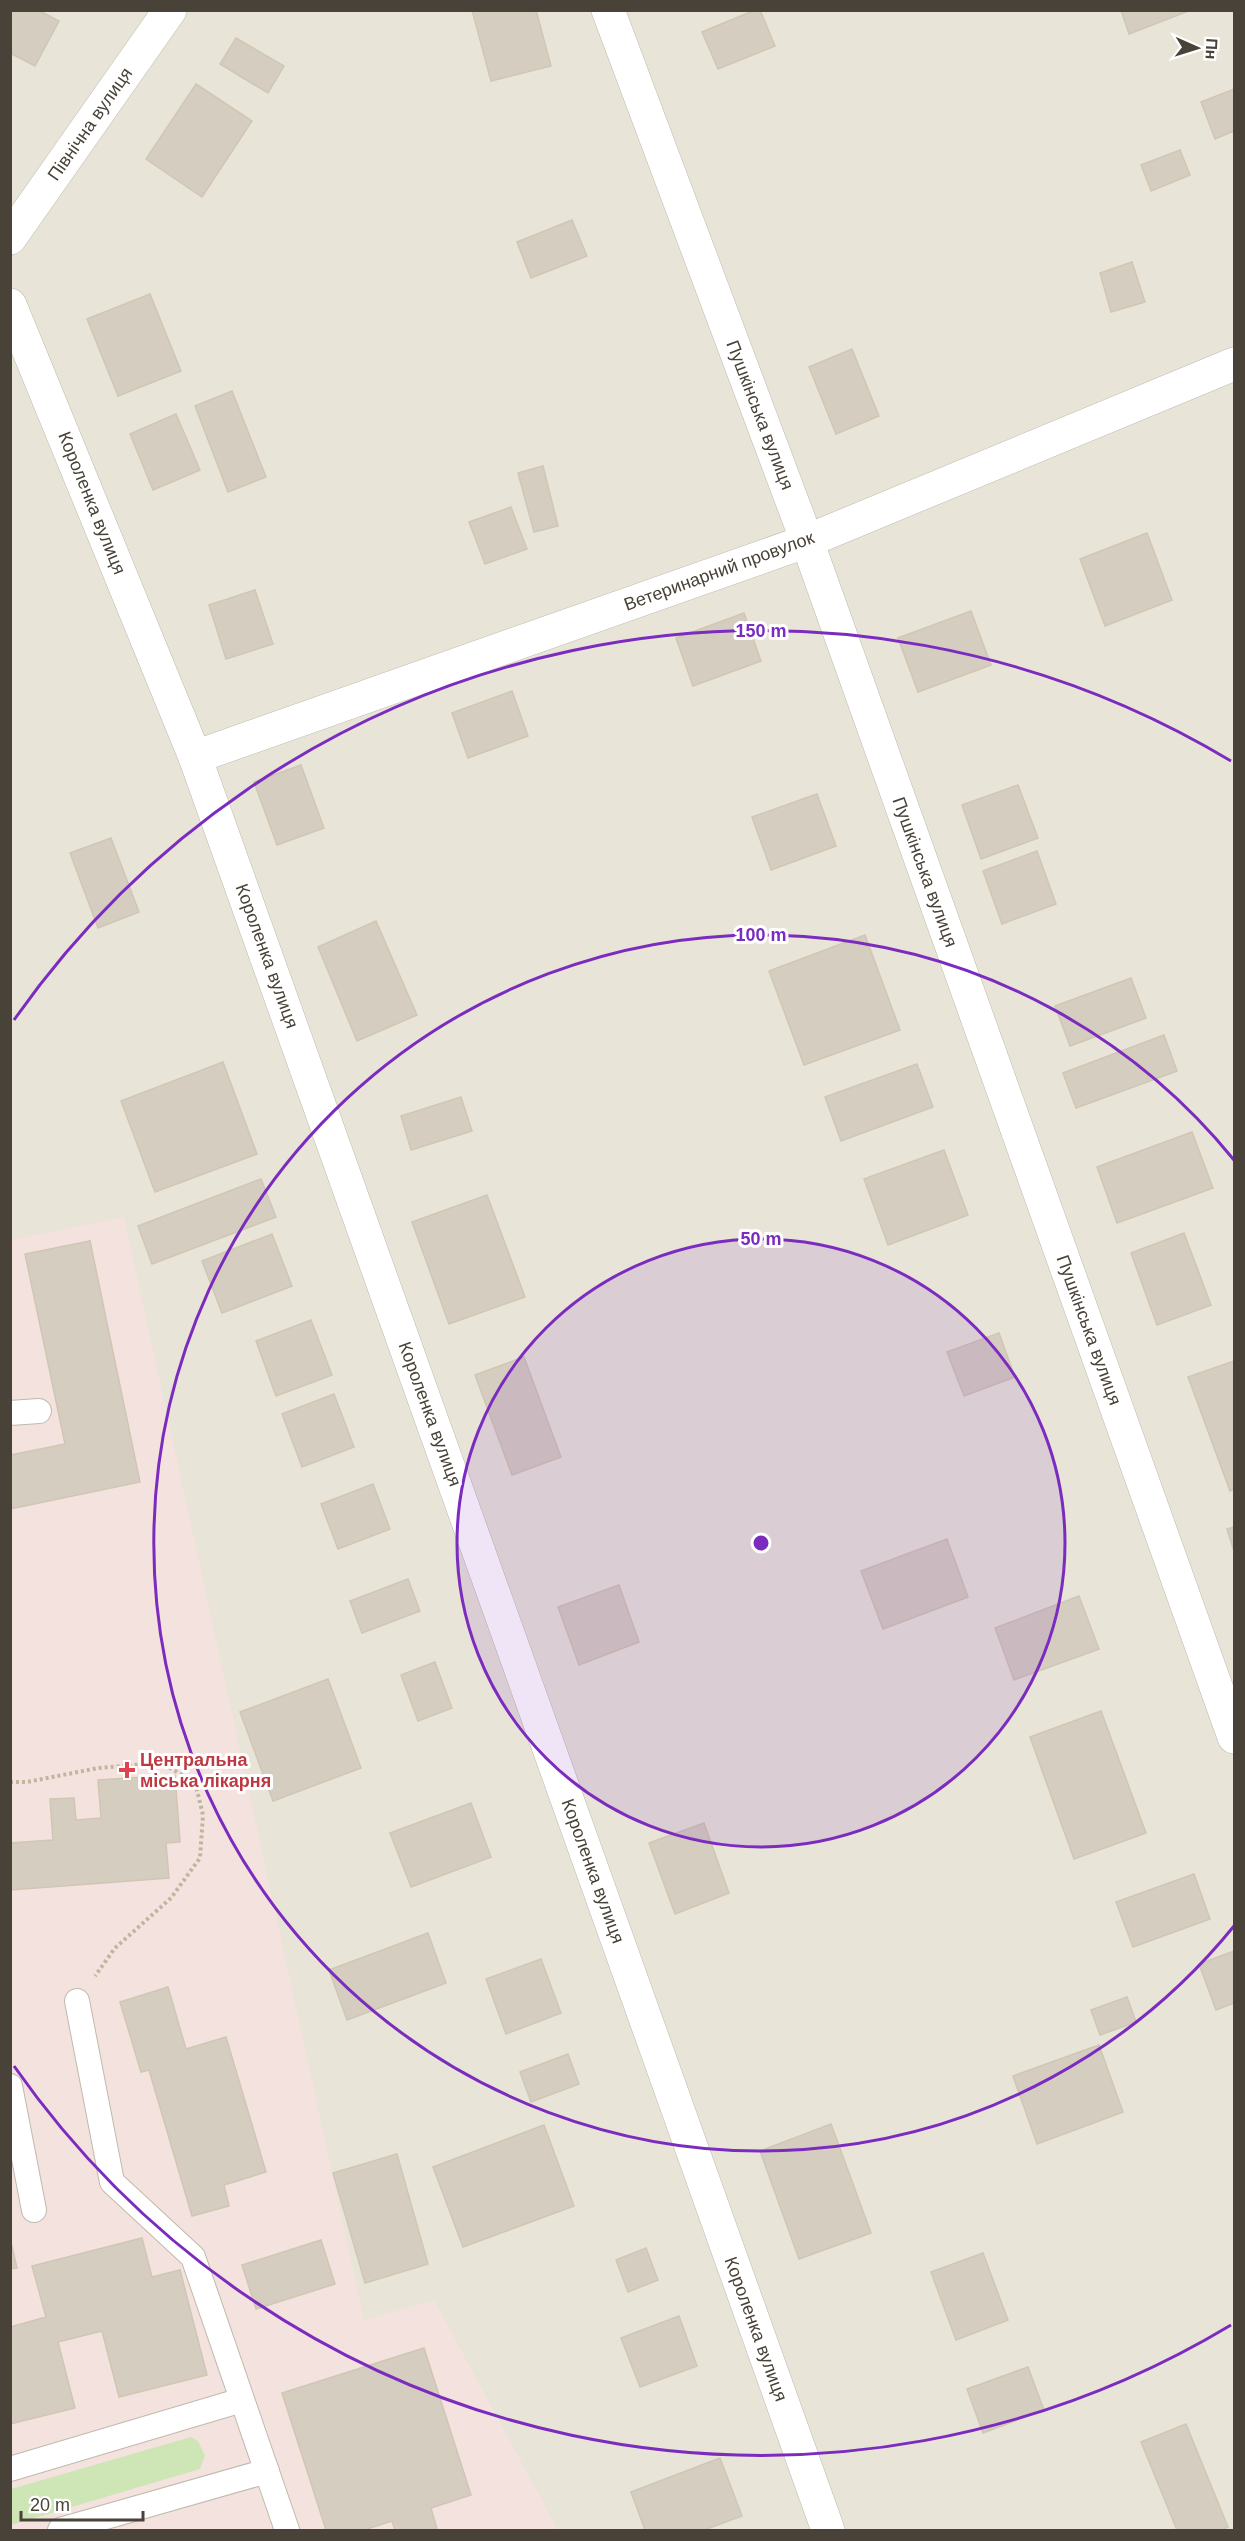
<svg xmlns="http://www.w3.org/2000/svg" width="1245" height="2541" viewBox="0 0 1245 2541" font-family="Helvetica,sans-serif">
  <rect width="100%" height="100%" fill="#f4f1ea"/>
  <rect fill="#e8e4d8" x="11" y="11" width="1223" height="2519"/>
  <polygon fill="#f4e2de" points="124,1217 364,2320 434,2300 558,2530 11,2530 11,1240"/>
  <polygon fill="#cee6b5" points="191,2437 198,2441 205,2456 200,2469 11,2525 11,2489"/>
  <g fill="#d5cec0" stroke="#d0c6b3" stroke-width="1.5">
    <polygon points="11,10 38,10 59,21 35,66 10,53"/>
    <polygon points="472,10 536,10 551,66 491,81"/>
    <polygon points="755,10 760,10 775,46 718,69 702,32"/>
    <polygon points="1121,10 1191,10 1129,34"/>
    <polygon points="236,38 284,66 268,93 220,64"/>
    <polygon points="196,84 252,121 202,197 146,159"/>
    <polygon points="1234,89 1234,131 1215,139 1201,102"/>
    <polygon points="1180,150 1190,175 1151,191 1141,165"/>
    <polygon points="572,220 587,256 531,278 517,242"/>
    <polygon points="1132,262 1145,302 1111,312 1100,273"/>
    <polygon points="150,294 181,371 118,396 87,319"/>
    <polygon points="852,349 879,416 836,434 809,367"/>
    <polygon points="232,391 266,477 228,492 195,406"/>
    <polygon points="176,414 200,470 153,490 130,434"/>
    <polygon points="543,466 558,526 534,532 518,473"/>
    <polygon points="511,507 527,549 485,564 469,522"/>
    <polygon points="1147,533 1172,600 1105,626 1080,559"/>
    <polygon points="255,590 273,644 226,659 209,605"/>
    <polygon points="971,611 991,665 918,692 898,638"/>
    <polygon points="744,613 761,661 693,686 676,638"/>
    <polygon points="512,691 528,736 468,758 452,713"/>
    <polygon points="301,765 324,828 277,845 254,782"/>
    <polygon points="1018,785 1038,838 981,859 962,805"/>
    <polygon points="817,794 836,846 771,870 752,817"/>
    <polygon points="111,838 139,912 98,928 70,853"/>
    <polygon points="1037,851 1056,904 1002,924 983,871"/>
    <polygon points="376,921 417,1015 357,1041 318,947"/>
    <polygon points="865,935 900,1030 804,1065 769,971"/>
    <polygon points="1131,978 1146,1018 1070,1046 1055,1006"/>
    <polygon points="1164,1035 1177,1071 1076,1108 1063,1073"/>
    <polygon points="223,1062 257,1154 155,1192 121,1101"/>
    <polygon points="917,1064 933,1107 841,1141 825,1097"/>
    <polygon points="461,1097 472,1131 411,1150 401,1116"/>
    <polygon points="1192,1132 1213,1188 1117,1223 1097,1167"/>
    <polygon points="944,1150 968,1215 888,1245 864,1179"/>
    <polygon points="261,1179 276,1217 152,1264 138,1226"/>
    <polygon points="487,1195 525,1297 449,1324 412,1222"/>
    <polygon points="1184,1233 1211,1305 1157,1325 1131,1253"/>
    <polygon points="272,1234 292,1286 222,1313 202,1261"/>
    <polygon points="90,1241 140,1482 10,1509 10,1455 65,1444 25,1254"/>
    <polygon points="311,1320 332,1375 276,1396 256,1341"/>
    <polygon points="999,1333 1015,1377 964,1396 947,1352"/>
    <polygon points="524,1357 561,1457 512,1475 475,1375"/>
    <polygon points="1234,1361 1234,1489 1230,1491 1188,1377"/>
    <polygon points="334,1394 354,1447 302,1467 282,1414"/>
    <polygon points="373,1484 390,1529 338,1549 321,1504"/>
    <polygon points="1234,1527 1234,1551 1227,1529"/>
    <polygon points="947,1539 968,1597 883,1629 861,1571"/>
    <polygon points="408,1579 420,1611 362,1633 350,1601"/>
    <polygon points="619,1585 639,1642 579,1665 558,1607"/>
    <polygon points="1079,1596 1099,1649 1014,1680 995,1628"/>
    <polygon points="435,1662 452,1708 418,1721 401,1675"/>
    <polygon points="328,1679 361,1768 273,1801 240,1712"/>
    <polygon points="1101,1711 1146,1833 1074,1859 1030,1737"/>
    <polygon points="175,1775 180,1842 166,1843 169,1878 10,1890 10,1843 53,1840 50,1799 74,1798 76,1820 101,1818 98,1780"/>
    <polygon points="471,1803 491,1857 411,1887 390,1833"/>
    <polygon points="704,1823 729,1893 675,1914 649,1843"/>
    <polygon points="1194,1874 1210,1919 1133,1947 1116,1902"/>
    <polygon points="428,1933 446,1983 347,2020 329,1970"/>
    <polygon points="1234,1951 1234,2003 1216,2010 1199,1964"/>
    <polygon points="541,1959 561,2013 506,2034 486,1979"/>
    <polygon points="168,1987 186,2049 226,2037 266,2172 224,2185 229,2206 192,2216 149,2070 141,2072 120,2002"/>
    <polygon points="1127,1997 1136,2022 1100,2035 1091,2010"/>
    <polygon points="1099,2045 1123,2112 1037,2144 1013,2076"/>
    <polygon points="568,2054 579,2084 531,2102 520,2072"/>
    <polygon points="831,2124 871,2233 799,2259 760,2151"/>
    <polygon points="544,2125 574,2206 463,2247 433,2167"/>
    <polygon points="397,2154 428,2264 365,2283 333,2173"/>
    <polygon points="10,2238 17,2268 10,2269"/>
    <polygon points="142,2238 152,2277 180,2270 207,2375 119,2397 102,2331 58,2342 75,2408 10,2424 10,2327 46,2317 32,2266"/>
    <polygon points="321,2240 335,2284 256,2309 242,2265"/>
    <polygon points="646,2248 658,2280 628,2292 616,2260"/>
    <polygon points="983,2253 1008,2320 956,2340 931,2272"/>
    <polygon points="679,2316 697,2366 640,2387 621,2338"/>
    <polygon points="424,2348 471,2495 431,2508 437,2529 434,2530 395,2530 392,2521 364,2530 326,2530 282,2393"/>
    <polygon points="1028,2367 1044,2410 983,2433 967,2389"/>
    <polygon points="1186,2424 1228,2527 1221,2530 1177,2530 1141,2442"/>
    <polygon points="720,2458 742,2516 704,2530 645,2530 631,2492"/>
  </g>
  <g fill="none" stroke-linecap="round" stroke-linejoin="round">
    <defs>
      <g id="service">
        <polyline points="10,1413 39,1411"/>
        <polyline points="77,2001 112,2182 193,2257 287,2530"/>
        <polyline points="10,2086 34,2210"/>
        <polyline points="10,2469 242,2400"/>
        <polyline points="60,2530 267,2471"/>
      </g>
      <g id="minor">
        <polyline points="608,10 807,541 1234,1737"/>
        <polyline points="10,238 170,10"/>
        <polyline points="10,305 195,757 828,2530"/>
        <polyline points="195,757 807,541 1234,364"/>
      </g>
    </defs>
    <use href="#service" stroke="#bfbaad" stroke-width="26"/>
    <use href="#minor" stroke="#bfbaad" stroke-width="34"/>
    <polyline stroke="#c0b69f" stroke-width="4" stroke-dasharray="3 3" stroke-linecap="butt" points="10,1782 27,1782 98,1768 161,1763 195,1782 203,1815 200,1858 171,1898 115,1948 95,1976"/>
    <use href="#service" stroke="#fff" stroke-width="24"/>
    <use href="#minor" stroke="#fff" stroke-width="33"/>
  </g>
  <circle cx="761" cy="1543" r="304" fill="#7b2cbf" fill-opacity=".12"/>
  <g fill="none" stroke="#7b2cbf" stroke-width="3">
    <circle cx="761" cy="1543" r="304"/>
    <path d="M1234 1926A608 608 0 1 1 1234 1160"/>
    <path d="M1231 2325A912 912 0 0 1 14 2066M14 1020A912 912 0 0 1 1231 761"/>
  </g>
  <path fill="#e0444e" stroke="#fff" stroke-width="2" d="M124 1761h6v6h6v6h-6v6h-6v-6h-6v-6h6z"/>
  <g text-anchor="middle" stroke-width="6" stroke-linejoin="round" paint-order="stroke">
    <g font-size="18" fill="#484238" stroke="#fff">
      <text transform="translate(90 124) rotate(-55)" y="6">Північна вулиця</text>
      <text transform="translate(760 415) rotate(69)" y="6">Пушкінська вулиця</text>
      <text transform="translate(92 503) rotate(68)" y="6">Короленка вулиця</text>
      <text transform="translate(719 571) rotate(-20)" y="6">Ветеринарний провулок</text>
      <text transform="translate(925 872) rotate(70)" y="6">Пушкінська вулиця</text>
      <text transform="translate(267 956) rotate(70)" y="6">Короленка вулиця</text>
      <text transform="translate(1089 1330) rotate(70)" y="6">Пушкінська вулиця</text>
      <text transform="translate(430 1414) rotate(70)" y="6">Короленка вулиця</text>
      <text transform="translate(593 1871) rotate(70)" y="6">Короленка вулиця</text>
      <text transform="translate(756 2329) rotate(70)" y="6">Короленка вулиця</text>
    </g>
    <g font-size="18" font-weight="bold" fill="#be3a42" stroke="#fff" text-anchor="start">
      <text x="140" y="1766">Центральна<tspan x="140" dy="21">міська лікарня</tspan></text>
    </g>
  </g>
  <circle cx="761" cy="1543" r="9" fill="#7b2cbf" stroke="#fff" stroke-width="3"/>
  <g font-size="18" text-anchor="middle" font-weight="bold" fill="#7b2cbf" stroke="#fff" stroke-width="6" stroke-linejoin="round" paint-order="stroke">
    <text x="761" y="637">150 m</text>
    <text x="761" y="941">100 m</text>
    <text x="761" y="1245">50 m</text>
  </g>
  <rect width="1245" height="2541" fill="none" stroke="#484238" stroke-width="24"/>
  <g transform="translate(1197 48) rotate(93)" stroke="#ffffff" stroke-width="4.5" paint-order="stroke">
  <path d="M0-4.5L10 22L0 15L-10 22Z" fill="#484238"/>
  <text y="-9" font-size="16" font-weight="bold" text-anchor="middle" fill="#484238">Пн</text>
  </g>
  <path d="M21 2511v9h122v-9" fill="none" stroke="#484238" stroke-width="3"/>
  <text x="30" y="2511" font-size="18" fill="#484238" stroke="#ffffff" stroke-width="4.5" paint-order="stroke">20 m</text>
</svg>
